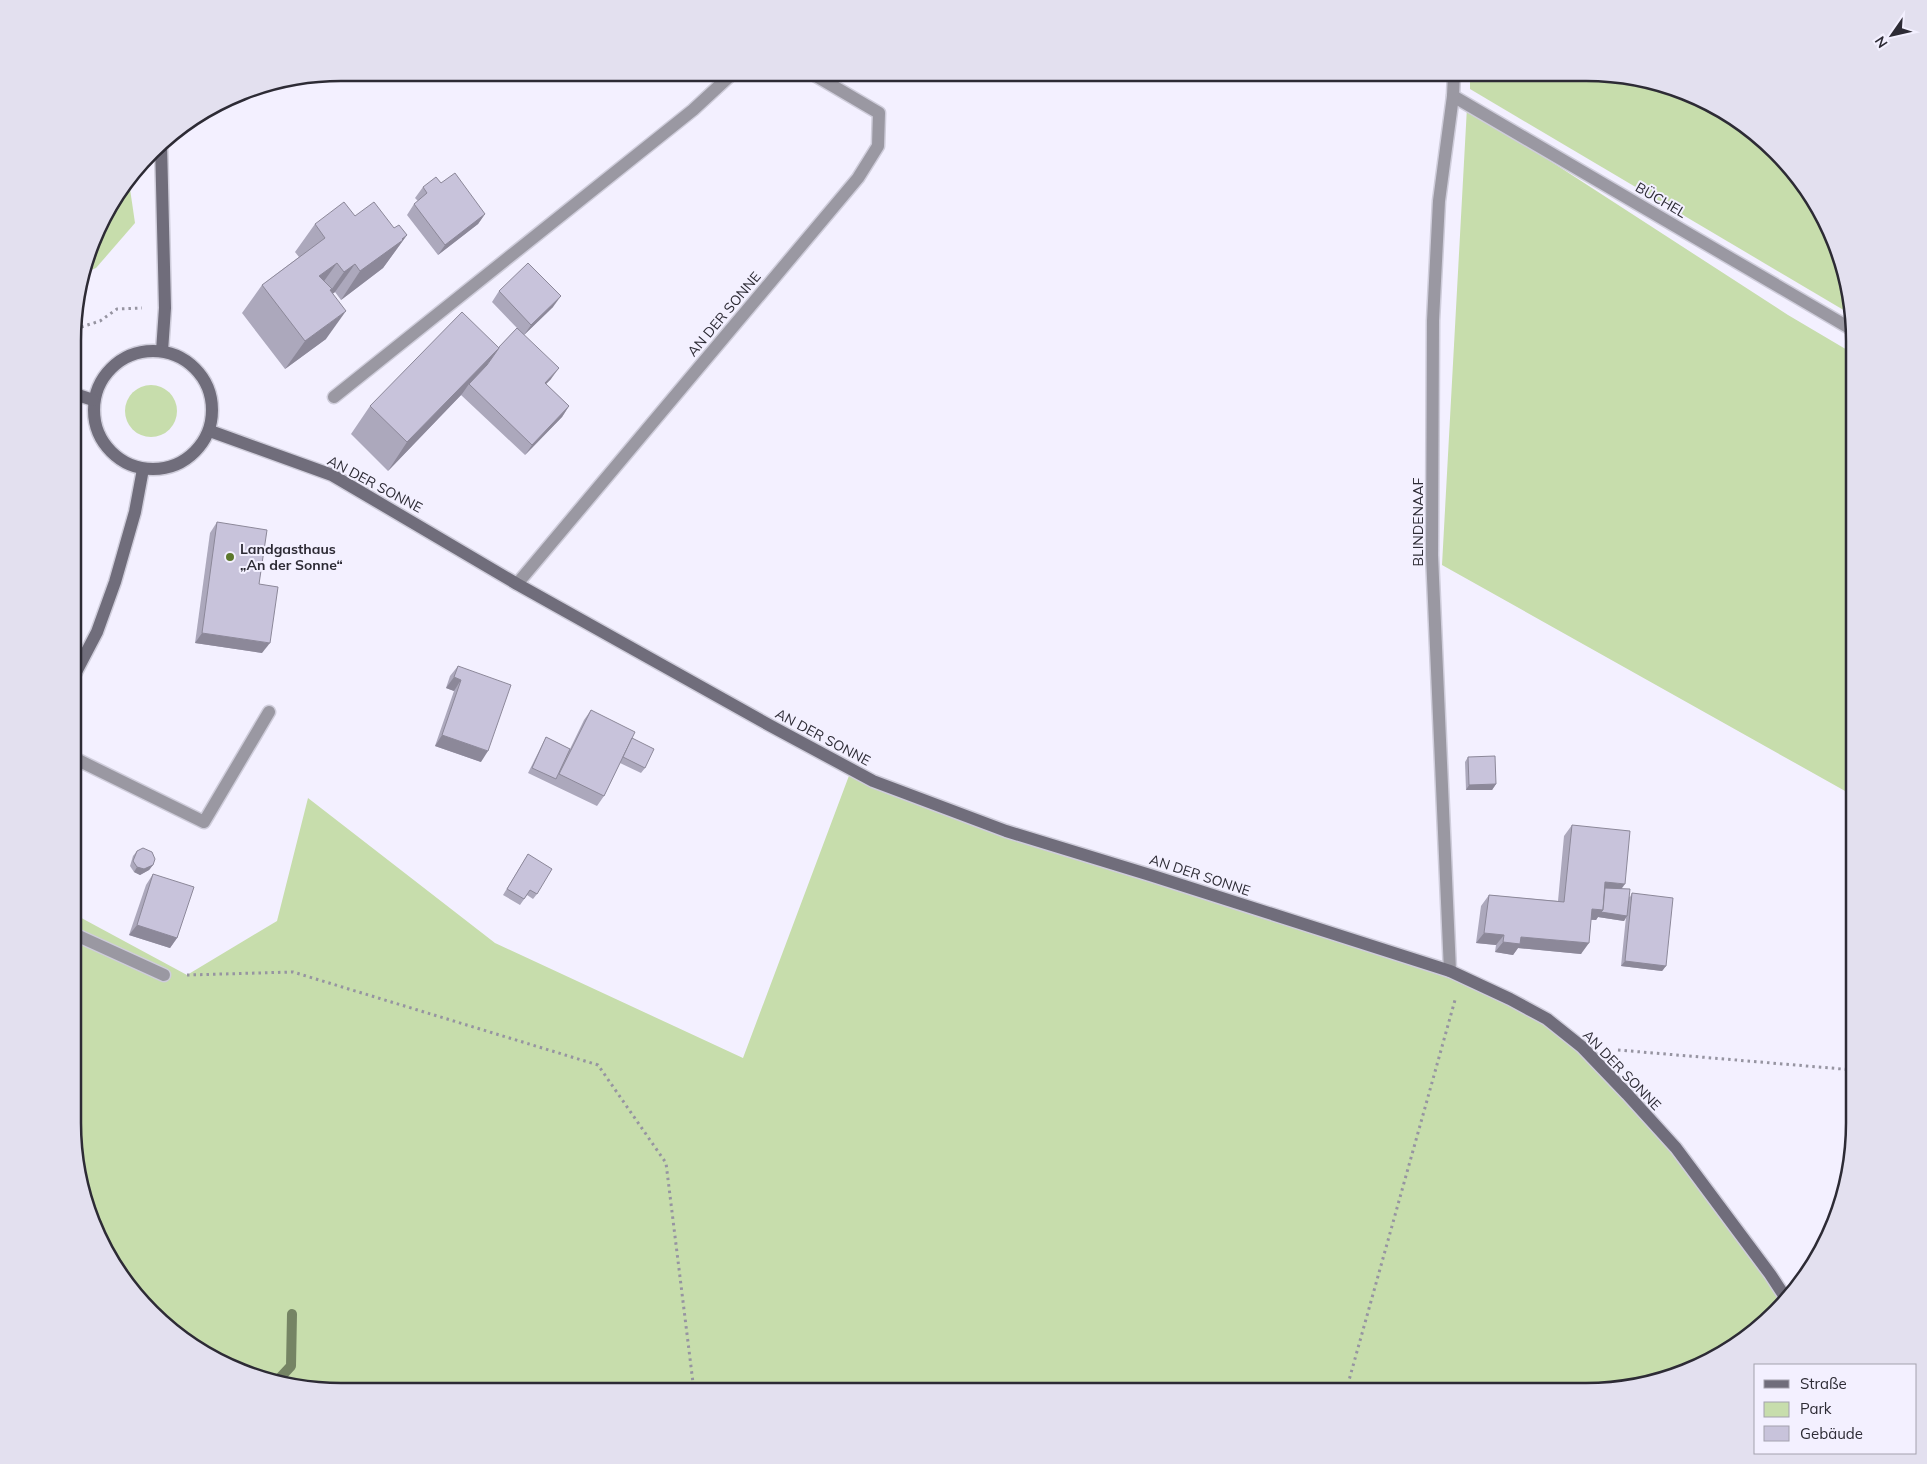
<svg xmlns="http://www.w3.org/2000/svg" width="1927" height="1464" viewBox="0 0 1927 1464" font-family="Mulish,sans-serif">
  <rect width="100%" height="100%" fill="#f3f0ff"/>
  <g fill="#c7ddac">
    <polygon points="1470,73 1603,73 1688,93 1763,139 1827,223 1849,289 1852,315 1470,89"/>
    <polygon points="1467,107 1788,315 1854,354 1854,796 1442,565"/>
    <polygon points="129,182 135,223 96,268 86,272 108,207"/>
    <circle cx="151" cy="411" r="26"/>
    <polygon points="850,773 1146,876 1449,968 1547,1019 1627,1095 1787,1300 1704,1364 1638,1386 1585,1391 324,1391 239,1371 164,1325 100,1242 73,1140 74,914 187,975 277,921 308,798 495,943 743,1058"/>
  </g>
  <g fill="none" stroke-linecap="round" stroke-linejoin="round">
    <polyline stroke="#758464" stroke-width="10" points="278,1380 291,1366 292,1314"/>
    <defs>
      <g id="lane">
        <polyline points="74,758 204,822 269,712"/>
        <polyline points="74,934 164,975"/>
      </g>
      <g id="street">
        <polyline points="1453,96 1853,330"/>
        <polyline points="334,397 693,110 733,73"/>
        <polyline points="517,584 858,178 878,146 879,113 811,73"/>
        <polyline points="1450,971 1432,555 1433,321 1439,201 1453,96 1454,73"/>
      </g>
      <g id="secondary">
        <polyline points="161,144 165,308 162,351"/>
        <circle cx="153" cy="410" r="59"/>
        <polyline points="75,394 93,400"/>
        <polyline points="210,431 332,475 517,584 769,725 873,781 1006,831 1150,875 1450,971 1510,999 1547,1019 1582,1047 1627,1094 1676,1148 1770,1274 1787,1300"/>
        <polyline points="74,676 97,632 115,582 135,512 143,469"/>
      </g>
    </defs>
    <use href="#lane" stroke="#cfcddb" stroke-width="15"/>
    <use href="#street" stroke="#cfcddb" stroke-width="15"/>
    <use href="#secondary" stroke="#cfcddb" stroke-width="15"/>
    <g stroke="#9694a1" stroke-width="3" stroke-dasharray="2.5 4" stroke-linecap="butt">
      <polyline points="75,329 100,321 117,309 142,308"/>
      <polyline points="187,975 293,972 598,1065 666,1163 694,1391"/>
      <polyline points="1618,1050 1854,1070"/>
      <polyline points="1346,1391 1455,1000"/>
    </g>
    <use href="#lane" stroke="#9a98a2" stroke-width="12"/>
    <use href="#street" stroke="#9a98a2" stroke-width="12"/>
    <use href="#secondary" stroke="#706d7b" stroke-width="12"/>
  </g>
  <g fill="#aca8bc">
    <polygon points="441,183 485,214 478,224 438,255 407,215 414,204 418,201 415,198 423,187"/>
    <polygon points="355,216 394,228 407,235 383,268 341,300 335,292 332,294 326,339 285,369 242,313 262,285 299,257 295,252 315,224"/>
    <polygon points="499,291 553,307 524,335 551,379 546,384 569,406 562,417 525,455 461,395 462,394 388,471 351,434 370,406 499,347 517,328 492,302"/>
    <polygon points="217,522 259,584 262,653 195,643 210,533"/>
    <polygon points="458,666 481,762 435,746 454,691 446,688 450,676"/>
    <polygon points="591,710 632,738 645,768 641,773 620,763 604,796 597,806 528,773 546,737 570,749 584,720"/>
    <polygon points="1468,757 1496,784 1492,790 1466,790 1465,762"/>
    <polygon points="1572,825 1621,889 1630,897 1632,893 1666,966 1662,971 1621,966 1626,917 1624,921 1598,917 1596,920 1591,920 1581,954 1518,948 1513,955 1495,952 1496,945 1476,943 1481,906 1489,895 1558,901 1564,836"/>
    <polygon points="137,851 153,865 149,870 140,875 134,872 130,866 133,856"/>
    <polygon points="528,854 537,894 533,899 527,895 520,905 503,895"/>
    <polygon points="153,874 177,938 170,948 129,935 146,885"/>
  </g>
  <g fill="#8c8899">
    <polygon points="485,214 478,224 438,255 445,245"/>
    <polygon points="407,235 383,268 341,300 360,271"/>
    <polygon points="337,263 317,291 319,276"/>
    <polygon points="355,264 335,292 324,300 344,272"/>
    <polygon points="561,296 553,307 524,335 531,325"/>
    <polygon points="346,311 326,339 285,369 305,341"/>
    <polygon points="499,348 479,376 469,384 462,394 388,471 407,442"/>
    <polygon points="559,368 551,379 537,393 545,383"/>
    <polygon points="569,406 562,417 525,455 532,445"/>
    <polygon points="202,633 270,643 262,653 195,643"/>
    <polygon points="454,677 461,680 454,691 446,688"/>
    <polygon points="442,735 488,751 481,762 435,746"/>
    <polygon points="1496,784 1492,790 1466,790 1469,785"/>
    <polygon points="153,865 149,870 140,875 134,872 137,867"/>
    <polygon points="1605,882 1625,884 1617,895 1601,893"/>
    <polygon points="1592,909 1603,910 1627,916 1624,921 1598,917 1596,920 1585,919"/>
    <polygon points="137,925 177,938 170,948 129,935"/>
    <polygon points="1484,933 1504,935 1496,945 1476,943"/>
    <polygon points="1521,937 1589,943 1581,954 1518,948 1513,955 1495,952 1503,942"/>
    <polygon points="1625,961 1666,966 1662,971 1621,966"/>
  </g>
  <g fill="#c8c3db" stroke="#8c8899">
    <polygon points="455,173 485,214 445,245 414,204 427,193 423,187 436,177 441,183"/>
    <polygon points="344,202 355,216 374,202 394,228 399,225 407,235 402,239 403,240 360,271 355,264 344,272 337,263 319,276 332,289 330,290 346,311 305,341 262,285 325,238 315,224"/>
    <polygon points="528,263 561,296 531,325 499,291"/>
    <polygon points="462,312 499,348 407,442 370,406"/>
    <polygon points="517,328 559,368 545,383 569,406 532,445 469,384 487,365 499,348 499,347"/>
    <polygon points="217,522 267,530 259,584 278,587 270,643 202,633"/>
    <polygon points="458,666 511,685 488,751 442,735 461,680 454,677"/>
    <polygon points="591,710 635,732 604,796 559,774"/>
    <polygon points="546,737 570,749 556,779 532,768"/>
    <polygon points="632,738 654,749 645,768 623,757"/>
    <polygon points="1495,756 1496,784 1469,785 1468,757"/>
    <polygon points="1572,825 1630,831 1625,884 1605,882 1603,910 1592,909 1589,943 1521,937 1520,944 1503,942 1504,935 1484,933 1489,895 1564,902"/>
    <polygon points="143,848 152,852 155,859 153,865 144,869 137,867 133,861 137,851"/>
    <polygon points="528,854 552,869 537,894 530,890 524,899 507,889"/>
    <polygon points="153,874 194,887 177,938 137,925"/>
    <polygon points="1605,888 1630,889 1627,916 1601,912 1603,910"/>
    <polygon points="1632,893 1673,898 1666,966 1625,961"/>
  </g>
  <circle fill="#5c782d" stroke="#f3f0ff" stroke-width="2" cx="230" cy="557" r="5"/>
  <g text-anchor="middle" stroke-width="4" stroke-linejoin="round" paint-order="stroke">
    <g font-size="14" fill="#2d2b35" stroke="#f3f0ff">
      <text transform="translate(1661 200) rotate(30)" y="5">BÜCHEL</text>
      <text transform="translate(724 314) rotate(-50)" y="5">AN DER SONNE</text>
      <text transform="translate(375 484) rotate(28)" y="5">AN DER SONNE</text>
      <text transform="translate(1418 522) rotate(-90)" y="5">BLINDENAAF</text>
      <text transform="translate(823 737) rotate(28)" y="5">AN DER SONNE</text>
      <text transform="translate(1200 875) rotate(18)" y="5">AN DER SONNE</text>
      <text transform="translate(1622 1070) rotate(46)" y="5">AN DER SONNE</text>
    </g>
    <g font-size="14" font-weight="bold" fill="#2d2b35" stroke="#f3f0ff" text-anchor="start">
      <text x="240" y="554">Landgasthaus<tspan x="240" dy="16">„An der Sonne“</tspan></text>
    </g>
  </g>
  <path d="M0 0H1927V1464H0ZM341 81H1586A260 260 0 0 1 1846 341V1123A260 260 0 0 1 1586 1383H341A260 260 0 0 1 81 1123V341A260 260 0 0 1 341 81Z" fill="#e3e0ef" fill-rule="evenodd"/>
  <path fill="none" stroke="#2d2b35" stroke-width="2.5" d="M341 81H1586A260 260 0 0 1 1846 341V1123A260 260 0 0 1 1586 1383H341A260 260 0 0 1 81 1123V341A260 260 0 0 1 341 81Z"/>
  <rect x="1754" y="1364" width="162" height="90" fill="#f3f0ff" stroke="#a4a1ae"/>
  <rect x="1764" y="1380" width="25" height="8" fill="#706d7b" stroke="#a4a1ae"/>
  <text x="1800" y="1389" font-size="15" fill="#2d2b35">Straße</text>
  <rect x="1764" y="1402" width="25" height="15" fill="#c7ddac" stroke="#a4a1ae"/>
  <text x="1800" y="1414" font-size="15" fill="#2d2b35">Park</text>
  <rect x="1764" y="1426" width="25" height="15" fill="#c8c3db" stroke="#a4a1ae"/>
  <text x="1800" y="1439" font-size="15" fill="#2d2b35">Gebäude</text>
  <g transform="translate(1892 35) rotate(236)" stroke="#f3f0ff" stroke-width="4" paint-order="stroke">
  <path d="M0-4L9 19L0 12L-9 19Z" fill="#2d2b35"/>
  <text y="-8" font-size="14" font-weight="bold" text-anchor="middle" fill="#2d2b35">N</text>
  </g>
</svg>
